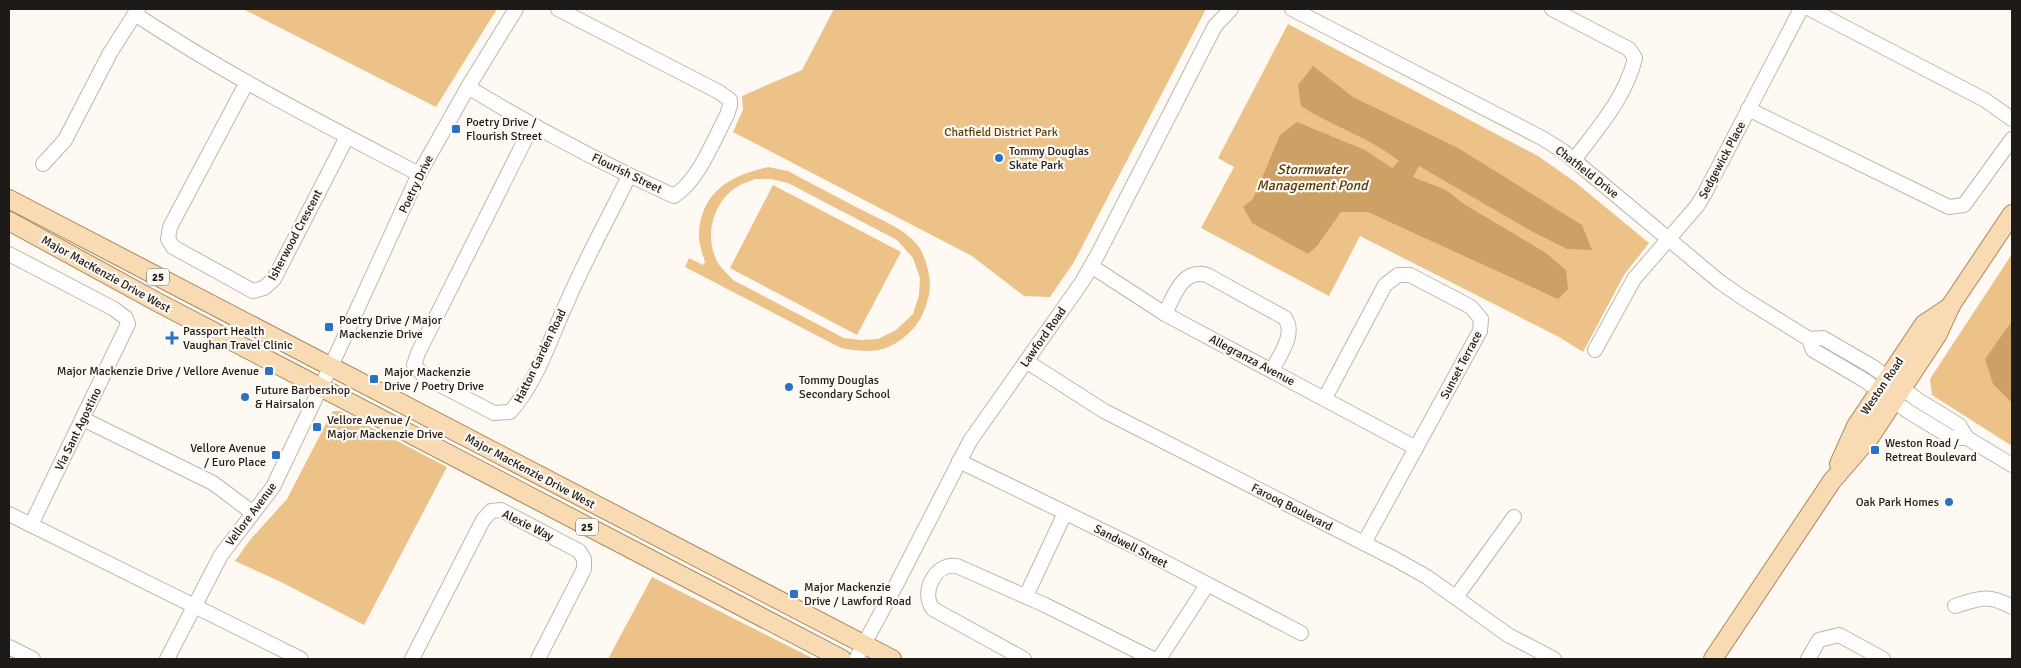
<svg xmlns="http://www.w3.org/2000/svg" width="2021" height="668" viewBox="0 0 2021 668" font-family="Signika,sans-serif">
  <rect width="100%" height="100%" fill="#fef9f3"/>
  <g fill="#edc289" fill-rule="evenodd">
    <polygon points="243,9 497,9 436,107"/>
    <polygon points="834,9 1206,9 1074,262 1050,297 1024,296 972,256 733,132 743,110 742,96 802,70"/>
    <polygon points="1288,24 1538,156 1575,182 1649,243 1624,275 1583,352 1559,337 1360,236 1329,296 1201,228 1234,167 1218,158"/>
    <path d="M 768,167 L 788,171 C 812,184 837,197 862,210 C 881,220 906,229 919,247 C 927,260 932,280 929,295 C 926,307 922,319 913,329 C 889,353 873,354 841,348 L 685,267 L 689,258 L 703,265 L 705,262 C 702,252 698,241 699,231 C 703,190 732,175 768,167 ZM 755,179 L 771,179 L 788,183 L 897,240 L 913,258 L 920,278 L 919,295 L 913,314 L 896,330 L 878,339 L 861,340 L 844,338 L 733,280 C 729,275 724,271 720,266 C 703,241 711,203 737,187 C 742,183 749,182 755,179 Z"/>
    <polygon points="773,185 901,252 857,335 730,268"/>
    <polygon points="2012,254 2012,446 1932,395 1930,379"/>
    <polygon points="334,411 340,411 447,467 364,625 281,582 235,561 250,540 287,499 332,412"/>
    <polygon points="652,577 814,659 608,659"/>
  </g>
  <g fill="#cda166">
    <path d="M 1313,66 L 1353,97 L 1458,148 L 1582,225 L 1592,250 L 1567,249 L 1531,231 L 1419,166 L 1413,177 L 1446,190 L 1464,204 L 1546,253 L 1566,270 L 1568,289 L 1558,299 L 1368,212 L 1341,212 L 1317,246 L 1308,254 L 1252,223 L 1243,207 L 1253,199 L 1280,135 L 1297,122 L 1365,150 L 1392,168 L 1399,161 C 1369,137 1333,127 1301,106 L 1298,85 Z"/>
    <polygon points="2012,321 2012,403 1993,384 1985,359"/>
  </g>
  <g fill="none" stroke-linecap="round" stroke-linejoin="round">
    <defs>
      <g id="minor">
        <polyline points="1292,9 1542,138 1563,151 1720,282 1743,298 1809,339 1823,338 1873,367 1918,400 1959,425 1967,438 2012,465"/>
        <path d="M 1552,9 L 1629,49 L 1635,58 C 1626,97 1597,129 1574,160"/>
        <polyline points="1810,9 1985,100 2012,119"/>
        <path d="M 135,14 C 225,74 323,124 419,174"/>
        <polyline points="247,82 170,227 168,239 173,247 253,291 264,288 274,279 347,137"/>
        <path d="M 468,87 C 535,128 603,164 674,196 C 699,180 713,141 727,115 L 730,105 L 730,100 L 719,92 L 558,9"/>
        <polyline points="1748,109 1949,207 1964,205 2012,139"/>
        <path d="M 532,126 L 418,353 L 414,365 L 425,377 L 494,413 L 510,412 C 537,383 551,336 568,300 C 586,258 609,217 629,176"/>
        <polyline points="43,164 65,140 110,53 138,9"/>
        <polyline points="9,254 114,309 126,318 128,324 31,525"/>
        <polyline points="1091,266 1165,314 1416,448"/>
        <path d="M 1165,314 C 1174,296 1182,268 1207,275 L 1285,318 C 1296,334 1280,355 1272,370"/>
        <polyline points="1809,339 1813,350 1864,380 1909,412 1952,438 1967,438"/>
        <polyline points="1595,350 1634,279 1697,206 1705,193 1801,9"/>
        <polyline points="1026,361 1104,411 1395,559 1427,577 1508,635 1554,659"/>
        <polyline points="1325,398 1385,285 1398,275 1410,275 1471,307 1481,319 1480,331 1364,543"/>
        <polyline points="83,419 213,483 253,513"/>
        <polyline points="959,461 1140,549 1301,633"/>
        <polyline points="9,514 301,659"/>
        <polyline points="1026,596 1065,513"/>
        <polyline points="1456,597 1514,517"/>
        <path d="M 1955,606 C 1980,598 1988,594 2012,607"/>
        <polyline points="9,647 33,659"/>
        <polyline points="167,659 221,555 273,487 339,349 419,174 468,87 516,9"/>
        <polyline points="412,659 483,520 491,511 501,510 579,551 584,559 584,569 538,659"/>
        <polyline points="856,659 896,585 970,441 1082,282 1098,254 1215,26 1231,9"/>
        <path d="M 1024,659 L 933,609 C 920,593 935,562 957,566 L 1045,605 L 1153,659"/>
        <polyline points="1159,659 1207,585"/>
        <polyline points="1808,659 1819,640 1839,635 1883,659"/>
      </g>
      <g id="major">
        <polyline points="9,199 892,659"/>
        <polyline points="9,221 157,302 842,659"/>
        <polyline points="1839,464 1856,426 1924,324 1951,306"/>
        <polyline points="1713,659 1832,481 1870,437 1938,334 1951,305 2012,214"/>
      </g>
    </defs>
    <use href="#minor" stroke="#bfb7ad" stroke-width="16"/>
    <use href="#major" stroke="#a8875c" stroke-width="20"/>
    <use href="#minor" stroke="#fff" stroke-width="14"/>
    <use href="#major" stroke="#f8dab3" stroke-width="18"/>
  </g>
  <g fill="#2973c3" stroke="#fef9f3" stroke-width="2">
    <rect x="451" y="124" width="10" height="10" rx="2.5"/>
    <circle cx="999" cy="158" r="5"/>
    <rect x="324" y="322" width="10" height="10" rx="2.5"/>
    <path d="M169.5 330.5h5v5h5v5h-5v5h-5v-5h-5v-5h5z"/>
    <rect x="264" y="366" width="10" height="10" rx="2.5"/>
    <rect x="369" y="374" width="10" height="10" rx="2.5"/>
    <circle cx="789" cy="387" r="5"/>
    <circle cx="245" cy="397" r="5"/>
    <rect x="312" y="422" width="10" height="10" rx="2.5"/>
    <rect x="1870" y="445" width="10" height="10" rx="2.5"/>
    <rect x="271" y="450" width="10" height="10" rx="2.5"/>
    <circle cx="1949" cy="502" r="5"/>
    <rect x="789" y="589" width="10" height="10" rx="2.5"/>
  </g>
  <g text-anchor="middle" stroke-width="4.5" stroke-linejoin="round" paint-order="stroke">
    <g fill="#fef9f3" stroke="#605d59" stroke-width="1">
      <rect x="147" y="268.5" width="22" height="17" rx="4"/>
      <rect x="576" y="518.5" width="22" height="17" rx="4"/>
    </g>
    <g font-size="11" font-weight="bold" fill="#1d1a17">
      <text x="158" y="281">25</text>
      <text x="587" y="531">25</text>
    </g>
    <g font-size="12" fill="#1d1a17" stroke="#fef9f3" text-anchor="start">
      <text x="466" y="126">Poetry Drive /<tspan x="466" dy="14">Flourish Street</tspan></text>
      <text x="1009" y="155">Tommy Douglas<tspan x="1009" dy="14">Skate Park</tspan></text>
      <text x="339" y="324">Poetry Drive / Major<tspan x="339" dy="14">Mackenzie Drive</tspan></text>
      <text x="183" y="335">Passport Health<tspan x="183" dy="14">Vaughan Travel Clinic</tspan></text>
      <text x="259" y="375" text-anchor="end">Major Mackenzie Drive / Vellore Avenue</text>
      <text x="384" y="376">Major Mackenzie<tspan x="384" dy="14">Drive / Poetry Drive</tspan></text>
      <text x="799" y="384">Tommy Douglas<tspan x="799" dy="14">Secondary School</tspan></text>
      <text x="255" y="394">Future Barbershop<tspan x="255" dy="14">&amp; Hairsalon</tspan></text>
      <text x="327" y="424">Vellore Avenue /<tspan x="327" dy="14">Major Mackenzie Drive</tspan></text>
      <text x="1885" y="447">Weston Road /<tspan x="1885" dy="14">Retreat Boulevard</tspan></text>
      <text x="266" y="452" text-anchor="end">Vellore Avenue<tspan x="266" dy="14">/ Euro Place</tspan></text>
      <text x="1939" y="506" text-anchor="end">Oak Park Homes</text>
      <text x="804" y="591">Major Mackenzie<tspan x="804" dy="14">Drive / Lawford Road</tspan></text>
    </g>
    <g font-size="12" fill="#5d3e0f" stroke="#fef9f3">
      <text x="1001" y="136">Chatfield District Park</text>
    </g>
    <g font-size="12" fill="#1d1a17" stroke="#fef9f3">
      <text transform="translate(1722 160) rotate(-62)" y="4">Sedgewick Place</text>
      <text transform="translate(1587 172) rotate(38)" y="4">Chatfield Drive</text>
      <text transform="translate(627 173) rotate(26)" y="4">Flourish Street</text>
      <text transform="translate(416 184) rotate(-64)" y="4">Poetry Drive</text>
      <text transform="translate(295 235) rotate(-62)" y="4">Isherwood Crescent</text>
      <text transform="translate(106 274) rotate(29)" y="4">Major MacKenzie Drive West</text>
      <text transform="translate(1043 337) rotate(-55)" y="4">Lawford Road</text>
      <text transform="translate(540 356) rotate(-64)" y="4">Hatton Garden Road</text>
      <text transform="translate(1252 360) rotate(28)" y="4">Allegranza Avenue</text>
      <text transform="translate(1461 365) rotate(-62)" y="4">Sunset Terrace</text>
      <text transform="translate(1882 386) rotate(-56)" y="4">Weston Road</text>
      <text transform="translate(78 429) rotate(-64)" y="4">Via Sant Agostino</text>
      <text transform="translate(530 471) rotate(28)" y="4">Major MacKenzie Drive West</text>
      <text transform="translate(1292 507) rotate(27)" y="4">Farooq Boulevard</text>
      <text transform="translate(251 514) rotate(-53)" y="4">Vellore Avenue</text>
      <text transform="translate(528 525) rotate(26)" y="4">Alexie Way</text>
      <text transform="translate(1131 546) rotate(27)" y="4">Sandwell Street</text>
    </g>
    <g font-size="14" font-style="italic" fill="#573908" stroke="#fef9f3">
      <text x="1312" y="174">Stormwater<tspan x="1312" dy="16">Management Pond</tspan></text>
    </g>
  </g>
  <rect width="2021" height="668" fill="none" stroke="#1d1a17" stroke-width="20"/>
</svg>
